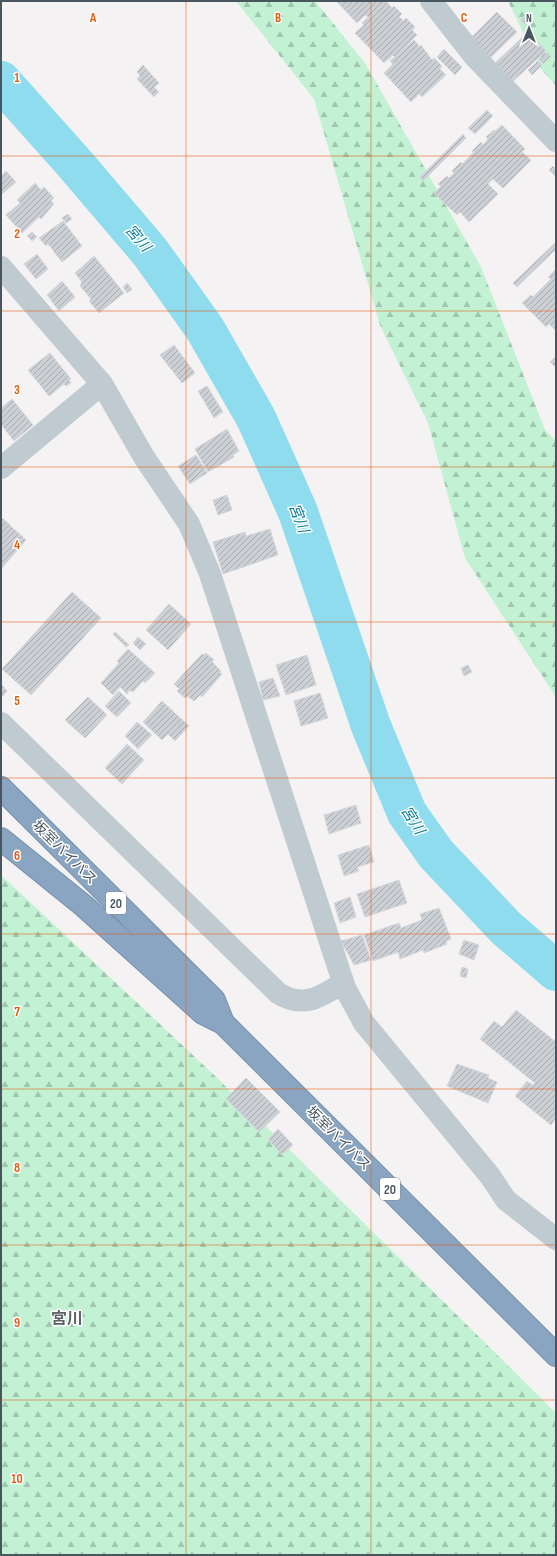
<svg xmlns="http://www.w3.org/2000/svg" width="557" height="1556" viewBox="0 0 557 1556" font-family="'Sofia Sans Condensed','Noto Sans JP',sans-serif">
  <defs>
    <pattern id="forest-firs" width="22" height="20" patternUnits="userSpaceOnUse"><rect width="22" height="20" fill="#c2f1d3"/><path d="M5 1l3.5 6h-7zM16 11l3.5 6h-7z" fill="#a0c6af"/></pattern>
    <pattern id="building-hatch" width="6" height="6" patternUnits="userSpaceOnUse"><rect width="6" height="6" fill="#cccfd4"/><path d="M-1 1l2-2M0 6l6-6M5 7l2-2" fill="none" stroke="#a8abaf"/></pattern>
  </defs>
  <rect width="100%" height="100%" fill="#f4f2f2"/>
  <g fill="url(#forest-firs)">
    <polygon points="236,1 315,1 365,63 481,267 545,430 556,441 556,697 465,558 428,423 380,325 314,99"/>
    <polygon points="508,1 556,1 556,86 540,68"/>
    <polygon points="1,875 214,1075 556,1413 556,1555 1,1555"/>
  </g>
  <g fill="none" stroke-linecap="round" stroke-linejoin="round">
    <polyline stroke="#8edcee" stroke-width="40" points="1,81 75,164 150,252 205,329 256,418 298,512 371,726 407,813 436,854 506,928 556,971"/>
  </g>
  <g fill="url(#building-hatch)" stroke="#d6d8dd">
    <polygon points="336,1 386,1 392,8 394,6 402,14 399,17 404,21 406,18 415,27 412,30 417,35 395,57 393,55 384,63 355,33 364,25 362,23 368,17 365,15 357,23"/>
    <polygon points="497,12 517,32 485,63 467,42"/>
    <polygon points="524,16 529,21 526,25 520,20"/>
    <polygon points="528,32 546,51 512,82 494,64"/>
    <polygon points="414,40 420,47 421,45 432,60 434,58 442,66 440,69 446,75 422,97 419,94 411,102 384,73 393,64 390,61"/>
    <polygon points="444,49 462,67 455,75 437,57"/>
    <polygon points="548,52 551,56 543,64 539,60"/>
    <polygon points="538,61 542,65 532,75 528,70"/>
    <polygon points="143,65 159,83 154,87 159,92 154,97 137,79 140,76 137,72"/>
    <polygon points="487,110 493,116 475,134 468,128"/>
    <polygon points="502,125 525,149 522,152 531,160 503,188 493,179 488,184 498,194 469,222 460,212 457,215 434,193 441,186 438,184 447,176 449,178 454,173 452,171 461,162 462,164 474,152 472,151 481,142 483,145 488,139 486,137 494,130 495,131"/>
    <polygon points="463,134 466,138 423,181 420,177"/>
    <polygon points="553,166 556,169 556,177 549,170"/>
    <polygon points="6,171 16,182 1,195 1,176"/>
    <polygon points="35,183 41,190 44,187 54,198 51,201 54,204 41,219 39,217 22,233 6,215 20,203 17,200"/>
    <polygon points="68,214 72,219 66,223 62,218"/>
    <polygon points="63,221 82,246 62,262 48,244 46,246 39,238"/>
    <polygon points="32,232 37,237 32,241 27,236"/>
    <polygon points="556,242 556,249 517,287 513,283"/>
    <polygon points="37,254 48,269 36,279 24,264"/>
    <polygon points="94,256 124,293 99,313 89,301 91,299 80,286 82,282 75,273"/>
    <polygon points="556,269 556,331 549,324 546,327 522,303 531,295 533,297 551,279 548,277"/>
    <polygon points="62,281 75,297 59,311 47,295"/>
    <polygon points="127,283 132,289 127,293 123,287"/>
    <polygon points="174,345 195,373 182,383 160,355"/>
    <polygon points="50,353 71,379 69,380 71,383 66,386 64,384 49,396 28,370"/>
    <polygon points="556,356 556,368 550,362"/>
    <polygon points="207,386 223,412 214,418 198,391"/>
    <polygon points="12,399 33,425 14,441 1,424 1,408"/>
    <polygon points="227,429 239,451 233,455 234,457 208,472 195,449"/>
    <polygon points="196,455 207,473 190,484 178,466"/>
    <polygon points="227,495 232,510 218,515 213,500"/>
    <polygon points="1,517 26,540 1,569"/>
    <polygon points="270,529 278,555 223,574 213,542 245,532 246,536"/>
    <polygon points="72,592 101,618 31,695 2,669"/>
    <polygon points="169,604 191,624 168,650 146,630"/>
    <polygon points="115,632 129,645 126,647 113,634"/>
    <polygon points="138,637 146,644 140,650 133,643"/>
    <polygon points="128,649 155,673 145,683 143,681 133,692 130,690 127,694 120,687 113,695 101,683 119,663 117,661"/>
    <polygon points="206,653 214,660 212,662 221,671 220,673 222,674 202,697 200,695 194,701 187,696 185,698 177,691 179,689 174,684 202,654 204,655"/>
    <polygon points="307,655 316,685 286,695 276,665"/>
    <polygon points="468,665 472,672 464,676 461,668"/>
    <polygon points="273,678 280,696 263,700 259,682"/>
    <polygon points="1,684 7,691 2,697 1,695"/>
    <polygon points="119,691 131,703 117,717 105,706"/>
    <polygon points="320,693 328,718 301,726 294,701"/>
    <polygon points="88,697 107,715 85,738 65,720"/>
    <polygon points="162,701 189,726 175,741 168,734 162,740 143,722"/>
    <polygon points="137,722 152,735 138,749 125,736"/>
    <polygon points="127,744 144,760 122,784 105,768"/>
    <polygon points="356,805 361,823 329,834 324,815"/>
    <polygon points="369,845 374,862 357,867 359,871 344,876 338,855"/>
    <polygon points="399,880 407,903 365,917 357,894"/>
    <polygon points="350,897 356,917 340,923 334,903"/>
    <polygon points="439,908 451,939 446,941 447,944 424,953 423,950 400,959 398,952 373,961 364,935 399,923 401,928 422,920 420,914"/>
    <polygon points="362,935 371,960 354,965 341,941"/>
    <polygon points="464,940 479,945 474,960 459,954"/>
    <polygon points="462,967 468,969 466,978 460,976"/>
    <polygon points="516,1010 556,1042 556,1118 551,1125 515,1096 527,1081 533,1085 535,1083 480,1039 494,1021 502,1027"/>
    <polygon points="457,1064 489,1075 488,1078 497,1082 488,1103 447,1086"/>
    <polygon points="246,1078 280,1112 259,1132 226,1099"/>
    <polygon points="278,1129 293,1145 282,1155 268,1139"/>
  </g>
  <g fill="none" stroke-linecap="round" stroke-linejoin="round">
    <defs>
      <g id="highway">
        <polyline points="1,788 214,1000 223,1023"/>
        <polyline points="1,839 84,906 203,1013 223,1023 556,1355"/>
      </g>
    </defs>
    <use href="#highway" stroke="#7590ad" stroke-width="24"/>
    <g stroke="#c0cad1" stroke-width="22">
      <polyline points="431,1 474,56 556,141"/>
      <polyline points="1,267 102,384 144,457 189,524 210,574 345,988 364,1023 490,1176 506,1200 556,1239"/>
      <polyline points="1,468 102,384"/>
      <path d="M 1,723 L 278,993 C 302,1009 321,997 343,983"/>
    </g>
    <use href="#highway" stroke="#8aa5c1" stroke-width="22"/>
  </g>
  <path fill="none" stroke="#e8590c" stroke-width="1" stroke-opacity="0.55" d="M 186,1 L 186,1555M 371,1 L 371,1555M 1,156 L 556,156M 1,311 L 556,311M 1,467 L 556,467M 1,622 L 556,622M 1,778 L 556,778M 1,934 L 556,934M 1,1089 L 556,1089M 1,1245 L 556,1245M 1,1400 L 556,1400"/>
  <g text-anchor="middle" stroke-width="3" stroke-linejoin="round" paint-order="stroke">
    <g fill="#fff" stroke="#808990" stroke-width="1">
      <rect x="106" y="892" width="20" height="22" rx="3"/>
      <rect x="380" y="1178" width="20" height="22" rx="3"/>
    </g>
    <g font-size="13" font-weight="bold" fill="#495660">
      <text x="116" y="908">20</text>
      <text x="390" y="1194">20</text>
    </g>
    <g font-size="14" fill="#495660" stroke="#fff">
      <text transform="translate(65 852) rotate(45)" y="5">坂室バイパス</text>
      <text transform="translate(339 1138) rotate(45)" y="5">坂室バイパス</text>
    </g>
    <g font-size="15" font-style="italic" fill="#0b7e9a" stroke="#fff">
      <text transform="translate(138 238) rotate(49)" y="5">宮川</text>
      <text transform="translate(299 518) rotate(69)" y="5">宮川</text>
      <text transform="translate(413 820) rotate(58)" y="5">宮川</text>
    </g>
    <g font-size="16" font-weight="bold" fill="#5e6267" stroke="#fff">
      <text x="67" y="1324">宮川</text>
    </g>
  </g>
  <g font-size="13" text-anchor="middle" font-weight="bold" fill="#e8590c" stroke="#fff" stroke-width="3" stroke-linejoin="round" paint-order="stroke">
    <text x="93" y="22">A</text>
    <text x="278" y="22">B</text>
    <text x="464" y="22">C</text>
    <text x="17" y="82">1</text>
    <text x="17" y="238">2</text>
    <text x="17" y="394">3</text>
    <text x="17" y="549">4</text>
    <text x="17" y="705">5</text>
    <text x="17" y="860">6</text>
    <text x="17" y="1016">7</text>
    <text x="17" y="1172">8</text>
    <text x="17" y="1327">9</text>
    <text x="17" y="1483">10</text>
  </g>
  <rect width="557" height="1556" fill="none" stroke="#495660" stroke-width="4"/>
  <g transform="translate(529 28)" stroke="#ffffff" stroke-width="3" paint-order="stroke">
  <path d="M0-3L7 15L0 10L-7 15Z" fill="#495660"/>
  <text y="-6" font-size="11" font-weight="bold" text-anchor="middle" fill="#495660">N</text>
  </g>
</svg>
